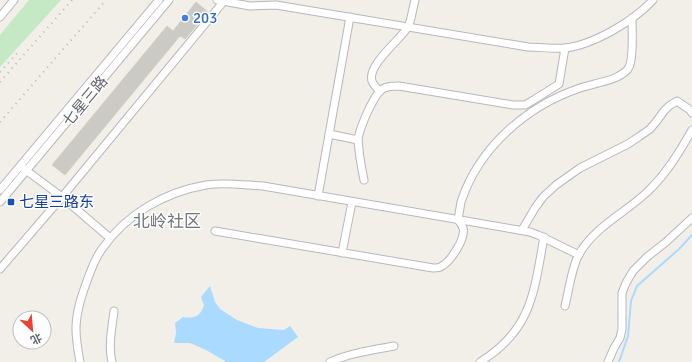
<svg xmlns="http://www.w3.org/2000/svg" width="692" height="362" viewBox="0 0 692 362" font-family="Signika,'Noto Sans SC',sans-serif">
  <rect width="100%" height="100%" fill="#f1efe8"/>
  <polygon fill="#c5e8c5" points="29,0 61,0 0,67 0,35"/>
  <path fill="#aadaff" d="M 210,286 L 215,302 L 220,309 L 237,320 L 258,328 L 284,330 L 290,326 L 298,337 L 264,362 L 225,362 L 225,361 L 206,350 L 190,343 L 174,343 L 176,333 L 175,323 L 183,317 C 194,319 201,316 204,305 L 201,297 Z"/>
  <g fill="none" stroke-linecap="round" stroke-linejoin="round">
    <polyline stroke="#aadaff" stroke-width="2" points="619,362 628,336 631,301 637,286 679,249 692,235"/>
  </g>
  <polygon fill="#cccac5" stroke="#d6d1c6" points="196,2 208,12 185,39 180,36 65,175 52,165 167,26 173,31"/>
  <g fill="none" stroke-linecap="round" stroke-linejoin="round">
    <defs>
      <g id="minor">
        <path d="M 217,0 L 250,6 L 276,5 L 528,47 C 540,47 553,49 565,48 C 593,45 634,21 653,0"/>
        <polyline points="0,17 14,0"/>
        <path d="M 380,91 C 377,88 373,85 372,81 C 367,65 400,40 408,27 C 411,22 413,7 415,0"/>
        <polyline points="329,134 358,140"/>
        <polyline points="23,168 62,197 110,238"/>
        <path d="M 364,180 C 362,170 360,160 359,150 C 359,147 358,143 358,140 C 359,129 373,97 381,90 C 386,86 392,86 399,86 L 513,105 L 525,105 L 532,101 L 559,84 L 565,48"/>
        <polyline points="0,190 159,0"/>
        <polyline points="318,196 350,17"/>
        <polyline points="0,202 169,0"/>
        <polyline points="522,230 535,208 543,197 556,185 580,168 628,144 640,136 650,129 656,122 664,111 669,106 677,101 690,110 692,113"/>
        <path d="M 215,231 L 433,268 C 437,268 440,268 442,266 C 451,261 466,238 463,228 C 462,225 460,222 458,220 C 459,214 460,208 461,202 C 479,147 527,106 580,88 C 594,83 618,81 628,69 C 634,61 632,30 632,18"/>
        <polyline points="342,253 352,202"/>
        <polyline points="0,269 62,197 224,1"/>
        <path d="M 565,306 C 569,290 571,271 578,256 C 593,228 623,214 645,194 C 665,176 679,153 692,130"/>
        <path d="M 80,362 C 78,351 76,340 76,329 C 76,312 81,297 87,281 C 91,270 95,258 102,249 C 126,214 165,192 206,185 C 225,182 244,185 263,186 L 530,232 L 538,235 L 579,255"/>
        <path d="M 112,362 C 108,345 112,328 114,311"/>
        <path d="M 330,362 C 350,353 373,350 394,346"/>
        <path d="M 480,362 C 532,330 534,292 544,237"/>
        <polyline points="608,362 614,348 620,338 622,329 622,293 626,283 633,271 647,257 666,242 692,218"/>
      </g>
    </defs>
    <use href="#minor" stroke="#b5b8bc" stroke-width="9"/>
    <use href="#minor" stroke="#fff" stroke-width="7"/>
    <g stroke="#b6b7b8" stroke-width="2" stroke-dasharray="1 5" stroke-linecap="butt">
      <polyline points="0,72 20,50"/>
      <polyline points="0,82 72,0"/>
      <polyline points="0,122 106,0"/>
    </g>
  </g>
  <circle fill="#3f7fe0" stroke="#fff" stroke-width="1.5" cx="185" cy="18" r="4"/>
  <rect fill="#1a4fb4" stroke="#fff" stroke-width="1.5" x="7" y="198" width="8" height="8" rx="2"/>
  <g text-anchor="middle" stroke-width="3" stroke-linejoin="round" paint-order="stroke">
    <g font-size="15" fill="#366cbe" stroke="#fff" text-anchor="start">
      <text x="193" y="23">203</text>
    </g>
    <g font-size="15" fill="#5f6368" stroke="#fff">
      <text transform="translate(85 101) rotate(-50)" y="5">七星三路</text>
    </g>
    <g font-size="15" fill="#164399" stroke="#fff" text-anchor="start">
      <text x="19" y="207">七星三路东</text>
    </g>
    <g font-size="17" fill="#70757a" stroke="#fff">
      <text x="167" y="227">北岭社区</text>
    </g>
  </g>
  <g transform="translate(32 330) rotate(154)"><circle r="19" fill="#ffffff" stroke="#bfc1c3"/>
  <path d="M0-3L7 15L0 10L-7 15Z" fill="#ea4335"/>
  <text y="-6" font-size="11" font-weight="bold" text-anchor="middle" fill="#5f6368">北</text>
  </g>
</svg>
